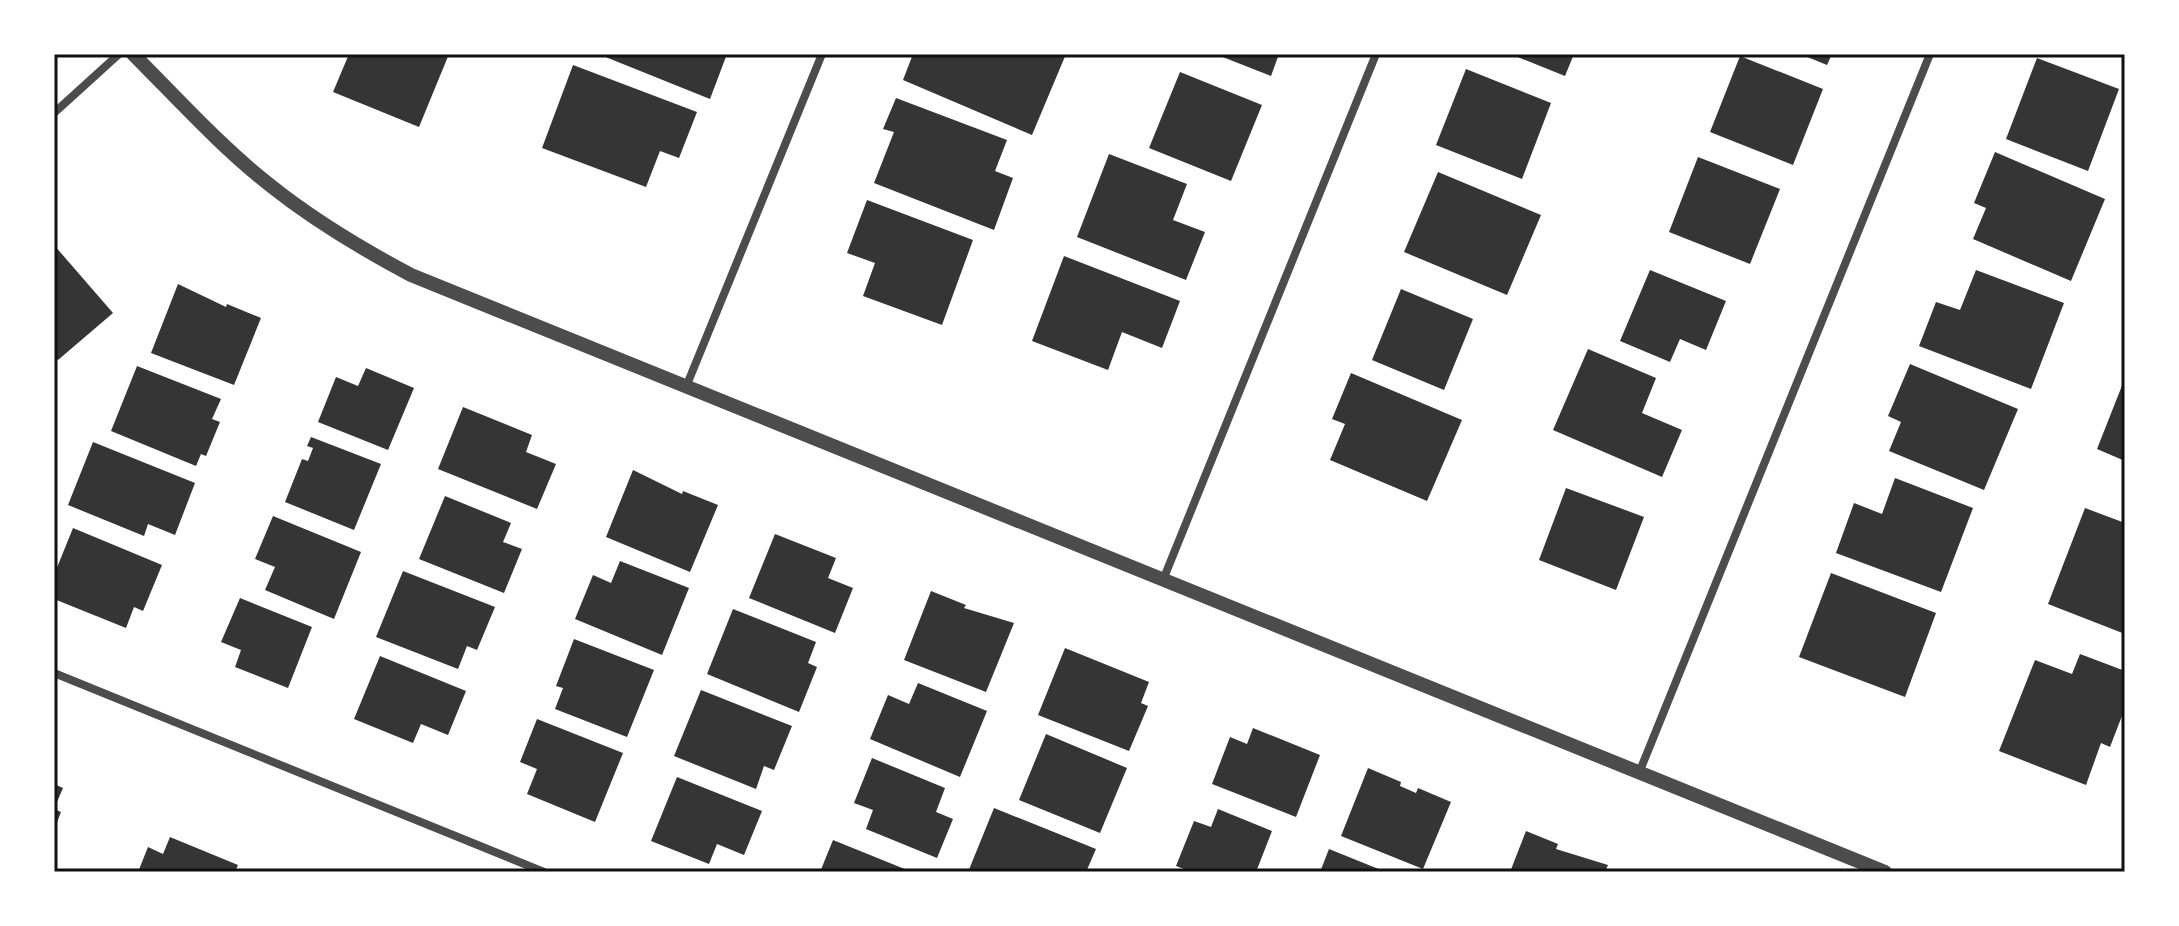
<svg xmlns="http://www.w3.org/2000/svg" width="2179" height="926" viewBox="0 0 2179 926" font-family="Raleway,sans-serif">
  <rect width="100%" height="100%" fill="#fff"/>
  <g fill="#353535">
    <polygon points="349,54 449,54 419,127 333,92"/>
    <polygon points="598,54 727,54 710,99"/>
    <polygon points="913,54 925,55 1066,54 1032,135 903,80"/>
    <polygon points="1215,54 1279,54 1271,76"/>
    <polygon points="1510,54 1574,54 1565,76"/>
    <polygon points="1800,54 1832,54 1827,65"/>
    <polygon points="1740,56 1823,89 1793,165 1710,132"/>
    <polygon points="2037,58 2119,89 2088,171 2006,139"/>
    <polygon points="573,65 697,112 679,158 660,151 646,187 542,148"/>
    <polygon points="1466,69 1551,103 1522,179 1436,145"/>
    <polygon points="1180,72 1262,105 1231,181 1149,148"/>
    <polygon points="896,98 1007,140 995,171 1013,178 994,230 874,183 894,132 883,129"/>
    <polygon points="1995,152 2105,199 2071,281 1973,239 1986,208 1974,203"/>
    <polygon points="1109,154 1187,184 1173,220 1205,232 1186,280 1077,237"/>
    <polygon points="1698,157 1780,189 1750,264 1669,232"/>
    <polygon points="1438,172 1541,215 1507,295 1404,252"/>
    <polygon points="867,200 973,240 942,325 863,296 875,263 847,253"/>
    <polygon points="54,245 113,313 58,360 54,356"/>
    <polygon points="1064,256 1180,301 1162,348 1122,332 1108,370 1032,341"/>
    <polygon points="1650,270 1726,301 1706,350 1680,339 1670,362 1620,341"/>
    <polygon points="1976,270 2064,303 2031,389 1919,346 1936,302 1960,310"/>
    <polygon points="178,284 226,307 227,304 261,318 234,385 151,353"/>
    <polygon points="1401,289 1473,319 1444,390 1372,360"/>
    <polygon points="1588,349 1656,378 1642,413 1682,430 1662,477 1553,430"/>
    <polygon points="1910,364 2018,409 1984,490 1889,451 1901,422 1888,416"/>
    <polygon points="137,366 221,399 212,419 220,422 206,456 201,454 196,466 111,431"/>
    <polygon points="366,368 414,388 388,450 318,422 336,377 358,386"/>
    <polygon points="1351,373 1462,420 1427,501 1330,460 1345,424 1332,419"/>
    <polygon points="2125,378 2125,461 2097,449"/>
    <polygon points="463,407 532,435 526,452 556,464 537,509 438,469"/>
    <polygon points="311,437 381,464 354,530 285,502 302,459 308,461 313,448 307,446"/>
    <polygon points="93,442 195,483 175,535 148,524 144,536 68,505"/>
    <polygon points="633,470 682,494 683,491 718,505 690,572 606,537"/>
    <polygon points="1895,478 1973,508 1941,592 1836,553 1854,503 1882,514"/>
    <polygon points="1566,488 1644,517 1616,590 1539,560"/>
    <polygon points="445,496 511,523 503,542 522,549 504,593 419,559"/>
    <polygon points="2085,508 2125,523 2125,634 2048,604"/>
    <polygon points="273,516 361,552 334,619 265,590 275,567 255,559"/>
    <polygon points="73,528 162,565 143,611 134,607 126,628 54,599 54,575"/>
    <polygon points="775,534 836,558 828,578 853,588 835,633 749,598"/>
    <polygon points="620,561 689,588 662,655 575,619 593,575 611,583"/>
    <polygon points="403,571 495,607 477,650 467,646 458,669 376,637"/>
    <polygon points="1831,573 1936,613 1905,697 1799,657"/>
    <polygon points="931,591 966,605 964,608 1014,623 986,692 904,660"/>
    <polygon points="240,598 312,627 288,688 235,667 241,650 221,642"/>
    <polygon points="733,609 816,642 808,663 817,667 799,712 707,674"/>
    <polygon points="574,639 654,670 627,737 555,709 563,688 556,686"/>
    <polygon points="1065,648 1149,682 1141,703 1148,706 1129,751 1038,715"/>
    <polygon points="2080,654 2125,671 2125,708 2110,747 2101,743 2086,785 1999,751 2035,660 2072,674"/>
    <polygon points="380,656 466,691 448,735 421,724 413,743 354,719"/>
    <polygon points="918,683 987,711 960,777 870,739 888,695 909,704"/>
    <polygon points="701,690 792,726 774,770 764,766 756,789 674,756"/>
    <polygon points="537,719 623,753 595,822 527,794 537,769 520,762"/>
    <polygon points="1253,728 1320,755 1296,817 1212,784 1230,737 1247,744"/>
    <polygon points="1046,734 1127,768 1100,833 1019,800"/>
    <polygon points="872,758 945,788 936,812 953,819 937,858 866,829 873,810 854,803"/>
    <polygon points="1368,768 1401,782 1400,786 1416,793 1418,788 1451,802 1423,869 1341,836"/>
    <polygon points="677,777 762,811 744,855 717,844 709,864 651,841"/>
    <polygon points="54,784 63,788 54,809 61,812 54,830"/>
    <polygon points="994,808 1096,849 1086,872 968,872"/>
    <polygon points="1218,809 1272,831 1256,872 1192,872 1176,866 1194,821 1211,827"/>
    <polygon points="1526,831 1558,844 1556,849 1608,865 1605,872 1510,872"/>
    <polygon points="170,837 238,865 235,872 138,872 148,847 163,854"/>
    <polygon points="833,840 912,872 820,872"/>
    <polygon points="1329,849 1386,872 1320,872"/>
  </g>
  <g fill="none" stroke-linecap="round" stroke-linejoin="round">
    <g stroke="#4c4c4c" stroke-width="8">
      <polyline points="54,113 119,54"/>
      <polyline points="686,387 822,54"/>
      <polyline points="1163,580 1376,54"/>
      <polyline points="54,673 544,872"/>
      <polyline points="1639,773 1930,54"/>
    </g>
    <path stroke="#4c4c4c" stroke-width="14" d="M 133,54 C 178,99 221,147 271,186 C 315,221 362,249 411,275 L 1885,872"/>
  </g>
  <rect width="2179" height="926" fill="none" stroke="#ffffff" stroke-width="112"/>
  <rect x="56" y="56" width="2067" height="814" fill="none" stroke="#111" stroke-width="3"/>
</svg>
